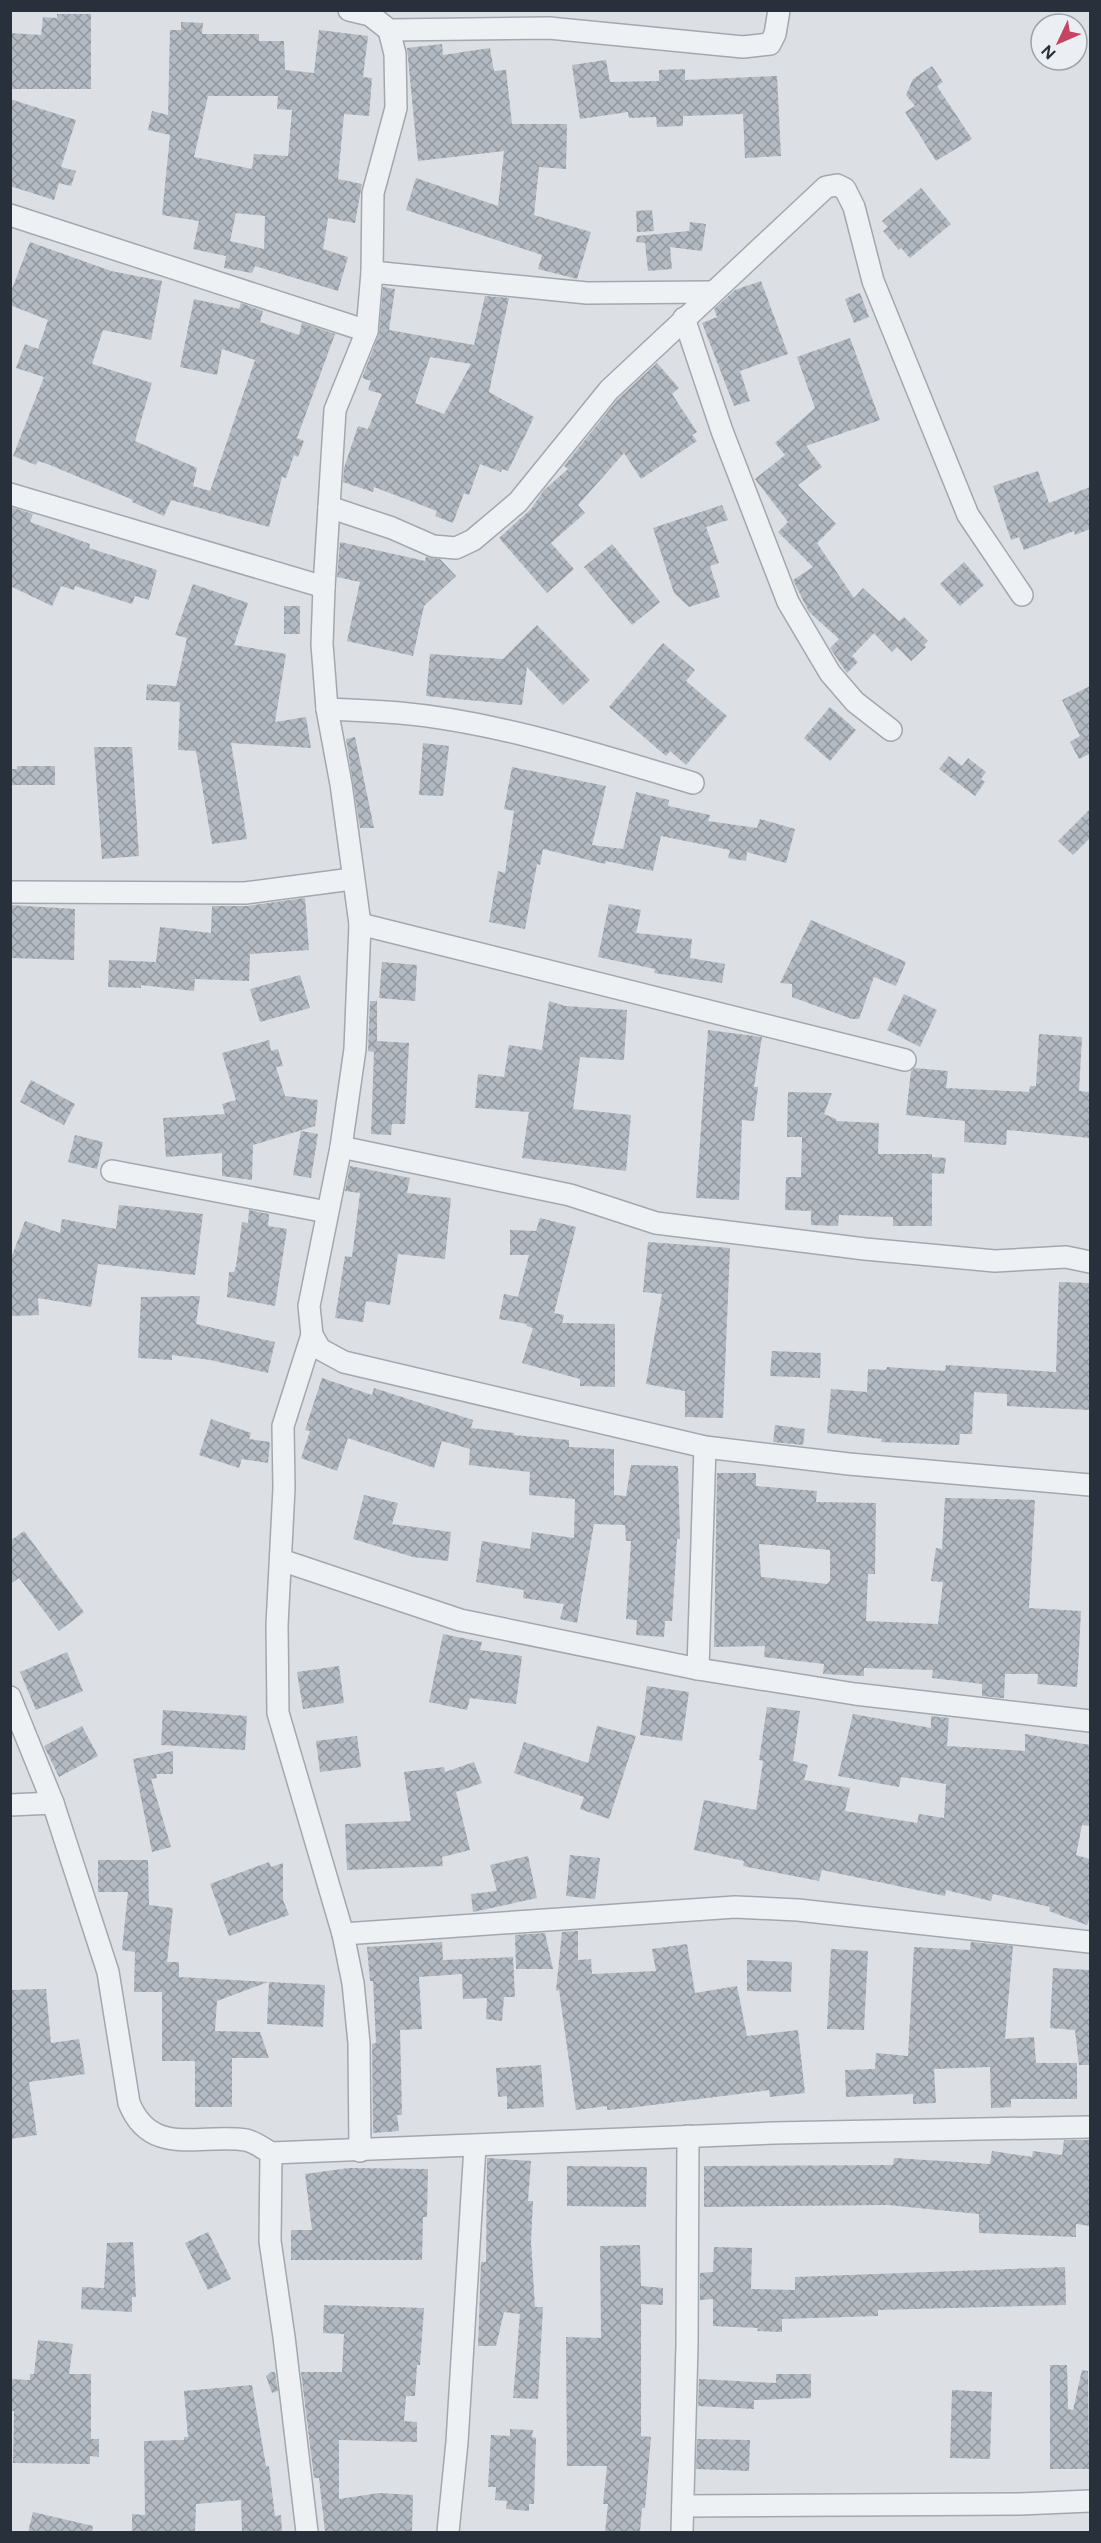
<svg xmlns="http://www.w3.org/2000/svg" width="1101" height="2543" viewBox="0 0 1101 2543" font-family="Figtree,sans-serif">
  <defs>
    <pattern id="building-cross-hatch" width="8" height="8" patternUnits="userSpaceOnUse" patternTransform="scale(1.5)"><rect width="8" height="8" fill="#b4bac2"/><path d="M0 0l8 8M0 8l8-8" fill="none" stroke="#92989f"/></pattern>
  </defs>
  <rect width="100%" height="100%" fill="#dce0e5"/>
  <g fill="url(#building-cross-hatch)" fill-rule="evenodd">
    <polygon points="57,14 91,14 91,89 10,89 10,33 41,35 43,17 57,18"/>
    <path d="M 181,22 L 203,23 L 202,34 L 259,34 L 259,41 L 284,41 L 285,70 L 314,73 L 319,30 L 368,36 L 363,77 L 372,78 L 369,116 L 344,114 L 338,179 L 362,184 L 355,223 L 328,218 L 323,249 L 348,257 L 338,291 L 255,266 L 252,273 L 224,268 L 226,256 L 193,249 L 199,221 L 162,215 L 170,135 L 148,130 L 152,111 L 168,115 L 170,30 L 181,30 ZM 208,96 L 278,96 L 277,109 L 292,110 L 288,156 L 254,154 L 252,169 L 194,157 ZM 236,213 L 265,216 L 264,249 L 230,241 Z"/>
    <polygon points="442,44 443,55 490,48 494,71 506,70 512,124 567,124 566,169 539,167 534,215 591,232 577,279 538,269 542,255 406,210 416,178 498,206 504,151 418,161 407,48"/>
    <polygon points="606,60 610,82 659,81 659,70 685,69 685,80 777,76 781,156 745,158 743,114 683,116 683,126 657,127 656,117 629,118 628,112 580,119 572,65"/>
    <polygon points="932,66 943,82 937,86 972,139 936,161 905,112 915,106 906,95 913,79"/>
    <polygon points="10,99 76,120 61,167 76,171 71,186 59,183 54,200 10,186"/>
    <polygon points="921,188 951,224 910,258 901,248 899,250 883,231 888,227 882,221"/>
    <polygon points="652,210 654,231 637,232 636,211"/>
    <polygon points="690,222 706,224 702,251 670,247 672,269 648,271 645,243 636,242 637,236 689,231"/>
    <polygon points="30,242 111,271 162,281 151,340 103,330 92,364 152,383 135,441 197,468 193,486 210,491 255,360 222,349 217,375 180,367 194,299 239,309 241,303 263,311 260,322 299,335 302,323 335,334 297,438 304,441 298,457 294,455 286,478 282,477 269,527 171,500 164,516 132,502 133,500 50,465 38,461 36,465 13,456 44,377 16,368 25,344 38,349 48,320 10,305 10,294"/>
    <polygon points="761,281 788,354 740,371 750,401 734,406 702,323 717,317 714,309 735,290"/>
    <path d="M 383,287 L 395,289 L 389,330 L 474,345 L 485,296 L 509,298 L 489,392 L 534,417 L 508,471 L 502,469 L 501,472 L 480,464 L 469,495 L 464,493 L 453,523 L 435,516 L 437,511 L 374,487 L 373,492 L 343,482 L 344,468 L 358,426 L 368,429 L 382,394 L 368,390 L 371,381 L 362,378 L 379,334 ZM 430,357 L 471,364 L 444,414 L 415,403 Z"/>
    <polygon points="860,293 869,317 854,323 845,299"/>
    <polygon points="850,338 880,420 806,446 822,467 798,485 836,524 817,543 854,598 863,588 899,621 904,617 928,641 924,645 926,647 911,661 897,647 892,652 874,633 852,656 858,662 847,673 830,648 839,639 809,612 793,580 813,567 778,532 788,522 755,479 785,455 775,443 815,408 797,357"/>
    <polygon points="657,363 679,388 672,394 697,432 692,435 697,441 641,479 624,453 578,505 585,513 551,543 574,569 547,593 499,538 531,509 544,490 568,469 564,466 618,399"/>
    <polygon points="1038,471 1049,503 1090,487 1090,529 1075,535 1074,531 1024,550 1019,537 1011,540 993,486"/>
    <polygon points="722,505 728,520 706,527 719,563 710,566 720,597 689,607 674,593 653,528"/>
    <polygon points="10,507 33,514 30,522 90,544 89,548 157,570 149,600 135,596 132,604 75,586 74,590 61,586 52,606 10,586"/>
    <polygon points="340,542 425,561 426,557 440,559 456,576 424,606 413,656 347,641 360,582 337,577"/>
    <polygon points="612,544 660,602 632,625 584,567"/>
    <polygon points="964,562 984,585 960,606 940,584"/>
    <polygon points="193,584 248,603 234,645 286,654 275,722 306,717 311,748 231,743 247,839 212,844 196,751 178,750 180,702 146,700 147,684 176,686 187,638 175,635"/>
    <rect x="284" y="606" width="16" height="28"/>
    <polygon points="537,625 590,680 563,705 527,667 522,705 426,696 430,654 503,659"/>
    <polygon points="663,643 695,670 686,681 727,716 686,765 670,751 666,756 609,707"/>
    <polygon points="1090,686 1090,756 1089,754 1079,759 1070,742 1080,736 1062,700"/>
    <polygon points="830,707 856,730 830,761 804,738"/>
    <polygon points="355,737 374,828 360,828 346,739"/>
    <polygon points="423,743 449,746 443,796 419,795"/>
    <polygon points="94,747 132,747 139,856 102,859"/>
    <polygon points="949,756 962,766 968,758 986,772 981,779 985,782 975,796 939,769"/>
    <polygon points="17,766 55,766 55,785 10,785 10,769 17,769"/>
    <polygon points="512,767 606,786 592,845 623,849 636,792 669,800 668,806 710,815 708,821 757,828 760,819 795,829 786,863 747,852 746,861 728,858 730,850 661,836 653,871 606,861 605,864 543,849 540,865 537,864 525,929 489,922 498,871 505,873 514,811 504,809"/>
    <polygon points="1090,809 1090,838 1073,855 1058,841"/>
    <polygon points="305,898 309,950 250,954 249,981 195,979 194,991 141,985 141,988 108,987 109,960 156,962 160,927 211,933 212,906 247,906"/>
    <polygon points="609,904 641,910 636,933 692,939 690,958 725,964 722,983 654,973 655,969 598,957"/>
    <polygon points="10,905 75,909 74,960 10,958"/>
    <polygon points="811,920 906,962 896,986 874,977 859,1019 852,1019 792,997 792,984 780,983"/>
    <polygon points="382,962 417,965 415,1001 379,998"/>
    <polygon points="300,975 310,1008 260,1022 250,989"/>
    <polygon points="904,994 937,1010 920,1047 887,1030"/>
    <polygon points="370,1001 377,1001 377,1041 409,1043 405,1124 392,1124 391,1135 371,1134 374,1052 368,1051"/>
    <polygon points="549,1001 565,1006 627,1010 624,1060 580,1057 573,1109 631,1115 626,1171 522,1158 529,1112 475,1108 478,1074 504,1077 509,1045 542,1050"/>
    <polygon points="708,1030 762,1037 754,1087 758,1087 754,1121 742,1120 739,1200 696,1198"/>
    <polygon points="1039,1034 1082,1037 1079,1091 1090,1092 1090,1138 1007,1130 1006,1145 964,1142 965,1121 906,1115 911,1071 915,1068 948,1071 946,1088 1029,1092 1030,1086 1036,1086"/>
    <polygon points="269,1040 271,1051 278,1049 283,1066 276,1067 285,1096 318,1100 315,1126 253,1145 252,1180 222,1176 222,1153 166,1157 163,1118 225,1114 222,1104 236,1100 222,1053"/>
    <polygon points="31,1080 75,1104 64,1125 20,1102"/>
    <polygon points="788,1092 832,1093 824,1114 836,1119 836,1121 879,1123 878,1154 932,1154 932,1157 946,1158 944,1174 932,1173 932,1226 893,1226 893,1217 839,1215 838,1226 811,1225 811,1211 785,1210 786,1177 801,1177 802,1137 787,1137"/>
    <polygon points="301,1131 318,1134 311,1178 293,1175"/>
    <polygon points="75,1135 103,1142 97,1169 68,1162"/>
    <polygon points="350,1166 410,1178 407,1193 451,1198 445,1259 398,1254 390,1305 366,1301 363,1322 335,1318 345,1256 352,1257 360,1193 345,1191"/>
    <polygon points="119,1205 203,1214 195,1275 98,1264 91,1307 38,1298 39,1315 10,1316 10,1261 25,1221 60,1233 62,1219 116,1229"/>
    <polygon points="249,1210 269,1214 268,1226 287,1229 275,1306 227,1297 229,1272 234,1272 236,1266 242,1222 248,1223"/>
    <polygon points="540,1218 576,1227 554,1313 564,1315 562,1323 615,1324 615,1387 580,1386 580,1379 522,1363 533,1328 526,1326 527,1324 499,1319 504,1294 518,1297 529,1255 510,1255 510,1230 536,1231"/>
    <polygon points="648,1242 730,1248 723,1418 685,1417 685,1391 646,1384 662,1294 643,1292"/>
    <polygon points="1059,1282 1090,1283 1090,1410 1007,1406 1007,1394 974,1392 972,1434 960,1434 959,1445 881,1442 882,1439 827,1433 831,1389 867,1392 868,1369 886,1370 887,1367 945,1371 946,1365 1056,1372"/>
    <polygon points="200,1296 196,1324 275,1342 268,1373 210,1360 172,1355 172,1360 138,1358 141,1297"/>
    <polygon points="772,1351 821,1353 820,1378 770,1376"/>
    <polygon points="322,1378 372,1395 374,1388 473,1420 471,1428 514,1433 514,1435 569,1440 569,1447 614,1449 614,1495 626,1496 631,1465 678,1466 680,1539 677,1539 672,1621 665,1621 664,1637 636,1635 637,1620 626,1619 631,1541 626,1541 625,1525 594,1524 577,1623 560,1619 564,1604 523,1598 524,1590 476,1582 482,1541 530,1549 532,1532 574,1538 575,1499 529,1495 530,1472 469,1465 470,1449 442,1441 434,1468 348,1438 337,1471 301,1458 310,1431 305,1430"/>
    <polygon points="211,1419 251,1433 249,1439 270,1442 268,1463 242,1459 239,1468 199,1455"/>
    <polygon points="775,1425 805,1429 803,1445 773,1442"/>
    <path d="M 717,1473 L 756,1473 L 756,1486 L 817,1491 L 816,1502 L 876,1503 L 875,1574 L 868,1574 L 866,1621 L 938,1624 L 943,1582 L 931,1581 L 936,1548 L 942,1549 L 945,1498 L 1035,1500 L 1029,1608 L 1081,1611 L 1077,1687 L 1037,1684 L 1038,1674 L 1005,1674 L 1004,1698 L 1001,1698 L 982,1696 L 982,1684 L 932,1678 L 933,1670 L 864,1668 L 864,1676 L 823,1674 L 824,1664 L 764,1657 L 765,1646 L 714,1647 ZM 759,1544 L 830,1550 L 830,1581 L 827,1584 L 761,1577 Z"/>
    <polygon points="364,1495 398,1503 392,1524 451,1532 448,1561 413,1557 353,1539"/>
    <polygon points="24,1531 84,1612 59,1631 19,1578 10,1584 10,1541"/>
    <polygon points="443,1634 482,1642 480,1650 522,1656 516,1704 470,1698 467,1710 429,1702"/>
    <polygon points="67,1652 83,1691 36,1710 20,1672"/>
    <polygon points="339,1666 344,1703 303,1709 297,1672"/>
    <polygon points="647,1686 689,1692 682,1741 640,1735"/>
    <polygon points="767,1707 800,1711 793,1761 808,1765 804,1780 850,1788 845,1811 917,1823 919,1814 944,1818 946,1784 901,1777 899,1787 838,1776 853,1714 931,1728 931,1716 949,1718 947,1746 1025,1751 1025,1734 1090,1745 1090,1826 1082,1825 1076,1855 1090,1859 1090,1917 1087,1925 1049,1911 1050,1907 993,1894 991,1901 946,1890 945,1896 822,1870 819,1881 743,1866 744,1861 694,1850 704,1800 756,1810 763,1761 759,1760"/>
    <polygon points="163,1710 247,1716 245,1750 161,1745"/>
    <polygon points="82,1726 98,1756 59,1777 44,1746"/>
    <polygon points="597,1726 636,1736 609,1819 580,1809 584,1797 514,1773 524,1742 588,1763"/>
    <polygon points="357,1736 361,1767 320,1772 316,1741"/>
    <polygon points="173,1751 173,1774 156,1774 157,1778 151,1779 171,1847 152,1852 133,1759"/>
    <polygon points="474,1762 482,1783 456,1792 470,1850 442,1857 443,1866 347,1870 345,1824 411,1821 404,1772 444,1767 445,1772"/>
    <polygon points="570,1855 600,1858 595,1899 566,1896"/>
    <polygon points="528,1856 537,1898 473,1912 471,1894 497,1891 490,1865"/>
    <polygon points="98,1860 148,1860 149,1905 173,1908 167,1962 179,1962 179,1977 268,1982 217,2001 215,2031 260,2032 269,2058 232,2058 232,2107 195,2107 195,2061 162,2061 162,1992 134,1992 135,1952 122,1950 128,1892 98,1892"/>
    <polygon points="269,1862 271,1867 283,1863 283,1900 289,1915 229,1936 210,1884"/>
    <polygon points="578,1931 578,1960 591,1959 592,1974 656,1971 652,1949 687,1944 695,1993 737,1986 747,2036 798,2030 805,2093 770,2097 769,2090 629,2108 607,2110 607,2106 576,2110 559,1990 556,1991 562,1932"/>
    <polygon points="545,1933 553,1969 516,1969 515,1935"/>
    <polygon points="442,1942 443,1960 513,1957 515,1997 504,1997 502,2021 486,2019 487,1998 463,1999 462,1974 419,1977 422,2029 400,2030 402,2115 397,2115 399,2131 373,2133 372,2044 376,2043 373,1981 370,1981 367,1947"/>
    <polygon points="971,1942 1013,1946 1005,2039 1034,2037 1036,2063 1077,2063 1077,2099 1011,2099 1011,2107 991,2108 990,2067 934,2069 936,2103 913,2104 913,2094 846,2097 845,2070 875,2069 876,2053 908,2056 914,1947 970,1950"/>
    <polygon points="831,1949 868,1951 864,2030 827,2029"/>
    <polygon points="747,1960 792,1962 791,1992 747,1991"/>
    <polygon points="1053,1968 1090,1970 1090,2065 1079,2065 1075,2030 1050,2028"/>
    <polygon points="269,1982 325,1985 323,2027 267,2024"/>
    <polygon points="46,1989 51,2043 79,2039 85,2074 29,2082 37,2135 10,2139 10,1990"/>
    <polygon points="541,2065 544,2107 507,2109 507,2096 498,2097 496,2068"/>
    <polygon points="1064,2140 1090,2140 1090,2226 1076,2224 1076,2237 979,2233 979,2214 888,2205 704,2207 704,2166 893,2165 894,2158 990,2164 992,2151 1032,2157 1033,2151 1062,2155"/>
    <polygon points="487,2158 531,2161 528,2201 533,2201 531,2241 535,2307 543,2307 538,2399 513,2398 520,2314 504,2312 496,2346 478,2346 481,2262 486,2262"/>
    <polygon points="567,2166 647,2167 646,2207 567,2206"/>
    <polygon points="349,2168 428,2169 427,2217 423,2217 422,2260 291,2260 291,2230 312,2230 305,2174"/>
    <polygon points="208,2232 231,2279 208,2290 185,2243"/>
    <polygon points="133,2242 136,2297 132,2297 132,2312 81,2309 82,2287 104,2288 107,2243"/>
    <polygon points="640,2245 641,2286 663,2288 663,2305 641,2304 641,2436 651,2437 645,2508 642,2508 640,2532 605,2532 608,2504 603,2504 607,2466 567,2466 566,2337 601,2338 600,2246"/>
    <polygon points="714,2247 752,2248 751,2289 795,2290 795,2277 1065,2267 1066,2305 878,2310 878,2316 782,2319 782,2332 757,2331 758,2328 713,2326 713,2299 700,2300 700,2273 713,2272"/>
    <polygon points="324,2305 424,2308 420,2365 417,2365 415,2396 406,2396 404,2421 417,2422 417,2442 339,2440 339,2499 379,2493 413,2495 412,2532 325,2532 319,2478 314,2478 301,2372 342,2372 344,2334 323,2333"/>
    <polygon points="38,2340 73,2344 69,2374 91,2374 91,2439 99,2439 99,2457 90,2456 90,2464 13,2463 14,2411 10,2411 10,2379 30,2380 30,2374 34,2374"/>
    <polygon points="1050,2365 1067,2365 1068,2409 1073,2410 1082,2370 1088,2371 1089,2469 1050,2469"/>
    <polygon points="271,2372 275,2372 278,2391 272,2393 266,2376"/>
    <polygon points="776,2374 811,2374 811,2398 754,2400 754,2409 698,2406 699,2379 776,2383"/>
    <polygon points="252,2385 266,2466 269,2466 275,2516 281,2515 282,2532 242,2532 241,2500 196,2504 195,2532 132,2532 132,2514 145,2515 144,2441 184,2440 184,2437 188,2437 184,2391"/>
    <polygon points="952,2390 992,2392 990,2459 950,2458"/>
    <polygon points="510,2429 533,2430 532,2437 536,2438 534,2504 529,2504 529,2511 506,2509 507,2501 495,2500 496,2487 488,2487 491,2435 510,2436"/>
    <polygon points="697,2439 750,2440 749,2471 696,2469"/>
    <polygon points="33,2512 93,2526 92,2532 28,2532"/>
  </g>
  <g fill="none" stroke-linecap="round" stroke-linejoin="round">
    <defs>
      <g id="minor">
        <polyline points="349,10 370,15 389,30 549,28 743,47 770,44 775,34 779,10"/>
        <polyline points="389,30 395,54 396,108 373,193 372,272 367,331 335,410 324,587 322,644 327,709 341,784 360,924 355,1049 341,1147 309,1306 312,1335 320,1349 344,1362 705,1447 849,1464 1090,1485"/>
        <polyline points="10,215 367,331"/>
        <polyline points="372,272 587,293 712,292"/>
        <polyline points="684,318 722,431 788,602 830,673 855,702 891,730"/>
        <polyline points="10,494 324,587"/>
        <polyline points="329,507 392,528 433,546 456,548 473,540 518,502 609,390 826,187 837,185 845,189 854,207 873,281 968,515 1022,595"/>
        <path d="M 327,709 C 351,710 375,711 400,713 C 499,722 598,755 693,783"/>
        <polyline points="10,892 245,893 352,879"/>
        <polyline points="360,924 905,1060"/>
        <polyline points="341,1147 570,1195 656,1223 865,1249 995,1261 1066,1257 1090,1262"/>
        <polyline points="112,1171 327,1212"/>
        <polyline points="312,1335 283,1426 284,1488 277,1625 278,1713 343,1934 353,1983 359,2043 360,2151"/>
        <polyline points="281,1560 460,1620 698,1669 855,1694 1090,1721"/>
        <polyline points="698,1669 705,1447"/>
        <path d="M 10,1697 L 53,1803 L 108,1972 L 129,2103 C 151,2158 200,2133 246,2140 C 255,2142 264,2149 271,2153 L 270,2241 L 284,2337 L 307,2532"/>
        <polyline points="10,1805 53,1803"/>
        <polyline points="343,1934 735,1907 798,1910 1090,1942"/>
        <polyline points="271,2153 774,2133 1090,2127"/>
        <polyline points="683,2506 1020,2504 1090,2501"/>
        <polyline points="448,2532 457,2442 475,2146"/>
        <polyline points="682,2532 687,2345 688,2136"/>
      </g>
    </defs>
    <use href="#minor" stroke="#a2a8af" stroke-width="24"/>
    <use href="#minor" stroke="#eef1f4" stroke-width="21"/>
  </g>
  <rect width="1101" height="2543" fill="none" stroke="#27303b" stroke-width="24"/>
  <g transform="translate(1059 42) rotate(226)"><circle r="28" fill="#ebeff3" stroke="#9da3a9" stroke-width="1.5"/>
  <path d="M0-4.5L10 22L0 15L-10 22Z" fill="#c54663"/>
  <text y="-9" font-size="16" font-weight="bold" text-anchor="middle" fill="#27303b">N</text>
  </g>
</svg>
